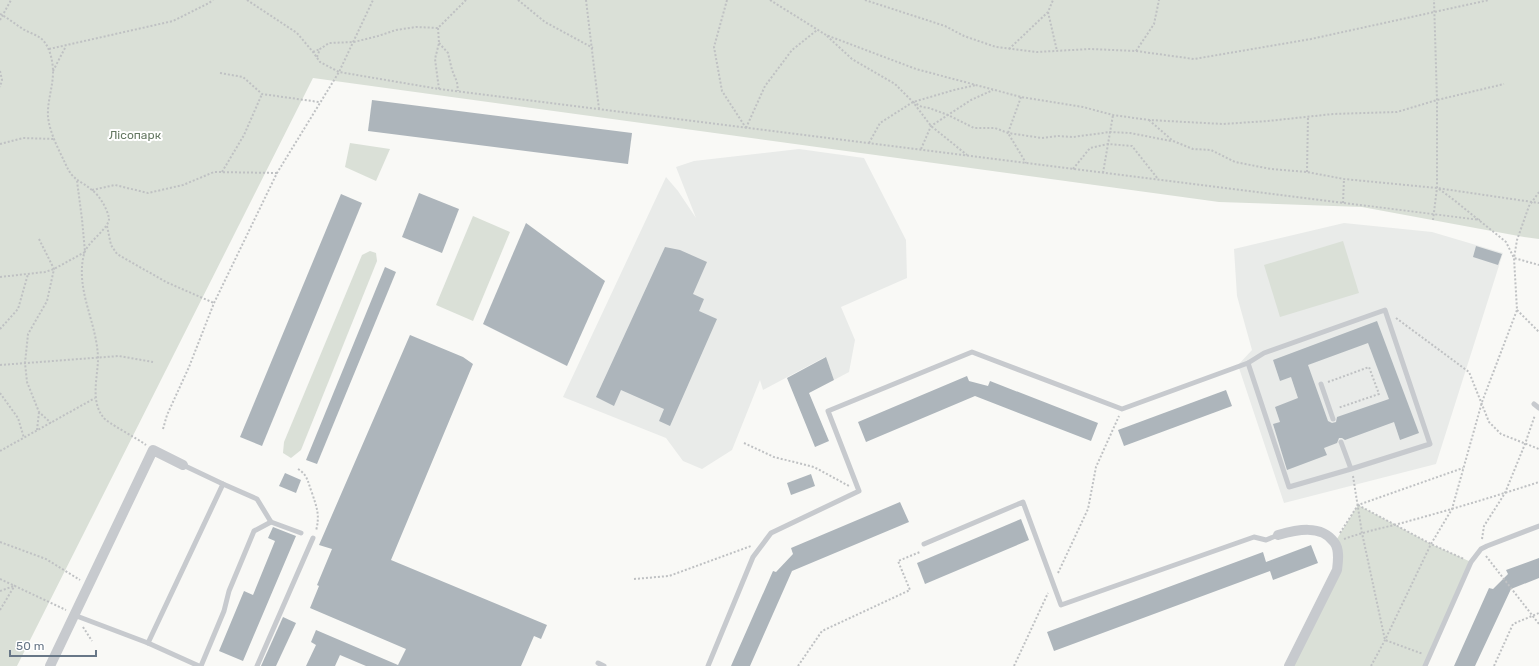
<svg xmlns="http://www.w3.org/2000/svg" width="1539" height="666" viewBox="0 0 1539 666" font-family="Rubik,sans-serif">
  <rect width="100%" height="100%" fill="#f9f9f6"/>
  <g fill="#e9ebe9">
    <polygon points="799,149 864,158 906,240 907,278 841,307 855,340 849,372 834,380 825,357 763,390 760,380 732,450 702,469 683,461 666,438 563,397 666,177 678,191 696,218 676,167 694,161"/>
    <polygon points="1344,223 1432,232 1503,253 1436,464 1284,503 1238,365 1252,350 1237,296 1234,249"/>
  </g>
  <g fill="#dae0d7">
    <polygon points="0,0 1539,0 1539,239 1524,237 1362,207 1219,202 313,78 17,666 0,666"/>
    <polygon points="350,143 390,149 376,181 345,167"/>
    <polygon points="473,216 510,232 473,321 436,305"/>
    <polygon points="1343,241 1359,293 1280,317 1264,265"/>
    <polygon points="370,251 376,253 377,261 301,450 291,458 283,453 284,442 362,255"/>
    <polygon points="1358,505 1431,544 1471,562 1425,666 1289,666 1337,570 1335,542"/>
  </g>
  <g fill="#adb5bb" fill-rule="evenodd">
    <polygon points="372,100 632,133 628,164 368,131"/>
    <polygon points="419,193 459,209 442,253 402,237"/>
    <polygon points="341,194 362,203 262,446 240,437"/>
    <polygon points="526,223 605,281 567,366 483,324"/>
    <polygon points="1476,246 1502,254 1498,265 1473,257"/>
    <polygon points="665,247 680,250 707,262 693,294 704,299 699,311 717,319 670,426 659,421 664,409 621,390 614,406 596,397"/>
    <polygon points="385,267 396,272 317,464 306,460"/>
    <path d="M 1377,321 L 1419,433 L 1400,440 L 1394,422 L 1345,440 L 1342,438 L 1339,438 L 1337,443 L 1324,448 L 1327,455 L 1287,470 L 1273,424 L 1280,422 L 1275,407 L 1298,398 L 1291,377 L 1280,381 L 1273,360 ZM 1368,343 L 1389,399 L 1337,417 L 1336,422 L 1332,423 L 1328,421 L 1308,365 Z"/>
    <polygon points="410,335 463,357 473,364 391,560 547,625 541,639 534,636 521,666 366,666 340,655 335,666 306,666 316,645 311,642 316,630 398,665 406,649 310,608 319,586 317,585 332,549 319,545"/>
    <polygon points="826,357 834,380 809,393 829,441 815,447 787,378"/>
    <polygon points="967,376 969,381 988,386 990,381 1098,423 1091,441 975,396 866,442 858,422"/>
    <polygon points="1226,390 1232,406 1124,446 1118,430"/>
    <polygon points="285,473 301,480 296,493 279,486"/>
    <polygon points="811,474 815,486 791,495 787,483"/>
    <polygon points="900,502 909,522 792,571 750,666 731,666 773,571 776,572 793,554 791,548"/>
    <polygon points="1021,519 1029,540 925,584 917,563"/>
    <polygon points="273,527 296,536 243,661 219,651 244,591 253,595 275,541 268,538"/>
    <polygon points="1311,545 1318,563 1273,580 1270,571 1054,651 1047,632 1263,552 1266,562"/>
    <polygon points="1539,558 1539,578 1511,589 1475,666 1454,666 1489,588 1493,589 1508,574 1506,570"/>
    <polygon points="283,617 296,623 276,666 261,666"/>
  </g>
  <g fill="none" stroke-linecap="round" stroke-linejoin="round">
    <g stroke="#bfc1c3" stroke-width="2" stroke-dasharray="2 2" stroke-linecap="butt">
      <polyline points="247,0 297,33 313,52 320,62 339,72 439,89 1480,220"/>
      <polyline points="518,0 545,22 593,48"/>
      <polyline points="586,0 599,109"/>
      <polyline points="727,0 714,47 722,91 746,128"/>
      <polyline points="770,0 826,35 916,69 1021,97 1083,107 1113,115 1149,120 1223,124 1268,121 1333,114 1397,112 1437,100 1504,84"/>
      <polyline points="865,0 945,26 964,36 996,47 1037,52 1090,49 1136,51 1194,59 1311,39 1489,0"/>
      <polyline points="1048,12 1057,51"/>
      <path d="M 0,14 C 8,18 15,24 23,29 C 28,32 34,34 39,37 C 49,43 53,60 53,72 C 53,87 47,102 48,117 C 50,134 59,150 66,165 C 73,181 80,180 92,190 C 99,195 107,208 109,218 C 110,228 87,242 84,254 C 75,290 97,322 98,358 C 98,377 90,400 103,417 C 107,423 137,438 146,445"/>
      <polyline points="0,20 11,0"/>
      <polyline points="438,28 439,43 435,59 439,89"/>
      <polyline points="827,36 852,59 895,84 913,102 931,126 967,155"/>
      <polyline points="439,43 448,53 452,70 457,82 458,91"/>
      <polyline points="49,49 173,21 209,3 213,0"/>
      <polyline points="1009,49 1048,12 1053,0"/>
      <polyline points="1136,51 1154,24 1159,0"/>
      <polyline points="313,52 320,49"/>
      <polyline points="317,57 320,49 329,43 354,42 378,36 396,30 416,27 438,28 466,0"/>
      <polyline points="0,71 2,80 0,87"/>
      <polyline points="53,71 66,46"/>
      <polyline points="220,73 243,77 262,94 319,102"/>
      <polyline points="1021,97 1008,133 1026,163"/>
      <polyline points="913,102 922,107 929,108 948,115 974,128 995,128 1008,133 1042,138 1058,136 1073,137 1110,132 1130,133 1171,141"/>
      <polyline points="1149,120 1173,141 1193,149 1211,150 1235,162 1271,169 1307,172 1344,179 1437,188 1539,203"/>
      <polyline points="746,128 765,86 792,50 817,30"/>
      <polyline points="869,143 880,123 913,102 954,90 976,85"/>
      <polyline points="0,144 23,138 54,139"/>
      <polyline points="921,149 931,126 971,100 993,90"/>
      <polyline points="1073,169 1090,148 1108,144 1132,146 1158,179"/>
      <polyline points="222,172 244,135 262,94"/>
      <polyline points="1307,172 1308,116"/>
      <polyline points="1103,173 1113,115"/>
      <polyline points="1439,189 1454,200 1506,242 1514,258 1539,265"/>
      <polyline points="92,190 115,185 148,193 183,185 214,172 277,173"/>
      <polyline points="1343,203 1344,179"/>
      <polyline points="1433,220 1437,188 1437,100 1434,0"/>
      <polyline points="107,226 111,245 117,254 166,282 214,303"/>
      <polyline points="39,239 54,269 47,301 28,334 25,363 27,382 39,412 51,423"/>
      <polyline points="0,277 45,272 54,269 85,252 82,219 77,181"/>
      <polyline points="1517,310 1539,332"/>
      <polyline points="1396,318 1469,372 1489,422 1501,434 1539,449"/>
      <polyline points="0,329 18,309 28,274"/>
      <polyline points="0,365 119,356 153,362"/>
      <polyline points="1328,382 1369,367 1379,394 1338,408"/>
      <polyline points="0,393 18,418 24,438"/>
      <polyline points="163,429 167,415 189,367 214,303 277,173 339,72 373,0"/>
      <polyline points="37,430 39,412"/>
      <polyline points="744,443 774,457 814,467 849,486"/>
      <polyline points="0,451 95,398"/>
      <path d="M 298,469 C 308,475 308,483 312,493 C 317,508 320,515 316,531"/>
      <polyline points="1353,476 1362,533 1385,640 1423,654"/>
      <polyline points="1358,505 1431,544 1464,559"/>
      <polyline points="1340,533 1358,505 1463,468"/>
      <path d="M 1344,539 C 1366,531 1388,527 1409,521 C 1453,509 1496,496 1539,482"/>
      <polyline points="1482,539 1484,526 1505,493 1525,444 1535,415"/>
      <polyline points="0,542 46,559 80,580"/>
      <polyline points="1486,556 1539,624"/>
      <polyline points="1058,573 1088,509 1096,467 1119,416"/>
      <polyline points="0,579 66,610"/>
      <polyline points="634,579 669,576 751,546"/>
      <polyline points="0,591 14,586"/>
      <polyline points="0,610 15,585"/>
      <polyline points="83,627 92,641"/>
      <polyline points="798,666 822,631 910,590 898,561 920,552"/>
      <polyline points="1014,666 1048,593"/>
      <polyline points="1371,666 1385,640 1431,544 1452,509 1482,402 1517,310 1514,258 1517,240 1529,206 1539,192"/>
      <polyline points="1494,666 1513,624 1539,613"/>
    </g>
    <g stroke="#c7cace" stroke-width="5">
      <polyline points="1321,384 1333,419"/>
      <polyline points="1534,404 1539,408"/>
      <polyline points="1341,442 1351,469 1430,444 1385,310 1264,353 1248,363 1289,487 1351,469"/>
      <polyline points="183,465 223,484 257,499 271,522 301,533"/>
      <polyline points="924,544 1023,502 1061,605 1254,537 1266,540 1278,535"/>
      <polyline points="74,615 148,643 199,666"/>
      <polyline points="148,643 223,484"/>
      <polyline points="598,663 604,666"/>
      <polyline points="201,666 224,611 229,591 254,531 271,522"/>
      <polyline points="257,666 313,538"/>
      <polyline points="708,666 753,557 771,533 859,491 828,411 972,352 1122,409 1248,363"/>
      <polyline points="1425,666 1471,562 1481,549 1487,546 1539,526"/>
    </g>
    <g stroke="#c7cace" stroke-width="10">
      <path d="M 1278,535 C 1296,530 1321,524 1334,542 C 1340,549 1338,562 1337,570 L 1289,666"/>
      <polyline points="50,666 153,450 183,465"/>
    </g>
  </g>
  <g text-anchor="middle" stroke-width="4" stroke-linejoin="round" paint-order="stroke">
    <g font-size="12" fill="#667963" stroke="#fff">
      <text x="135" y="139">Лісопарк</text>
    </g>
  </g>
  <path d="M10 650v6h86v-6" fill="none" stroke="#687787" stroke-width="2"/>
  <text x="16" y="650" font-size="12" fill="#687787" stroke="#ffffff" stroke-width="3" paint-order="stroke">50 m</text>
</svg>
